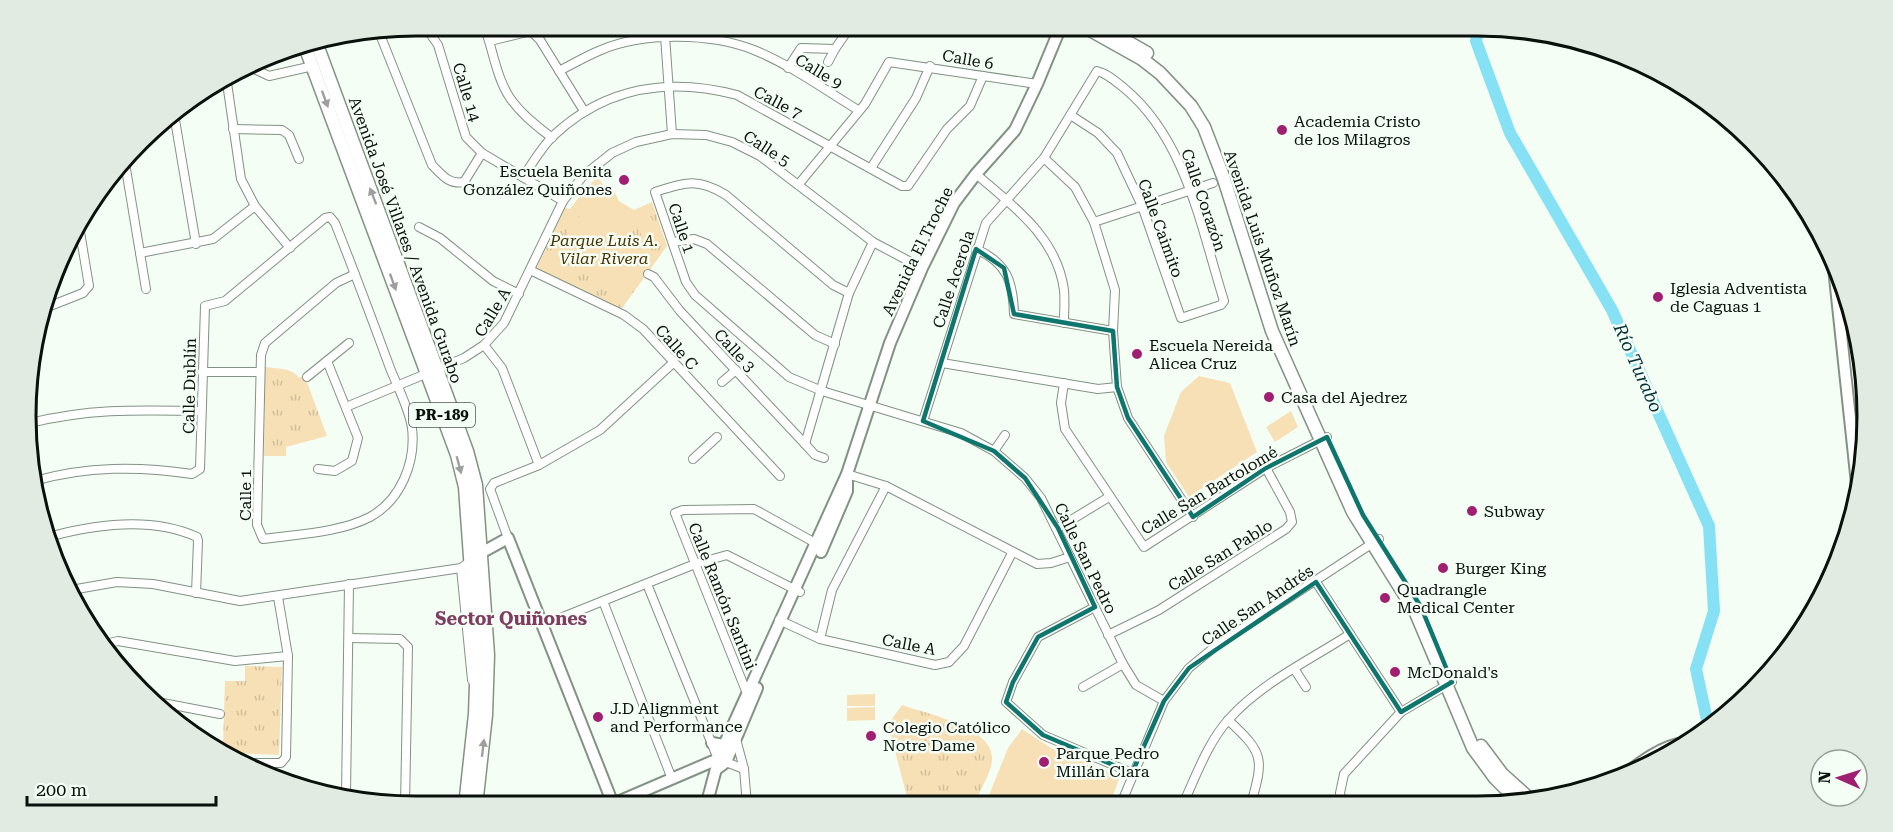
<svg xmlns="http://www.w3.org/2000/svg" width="1893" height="832" viewBox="0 0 1893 832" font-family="'Roboto Serif',serif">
  <defs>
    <pattern id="grass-tufts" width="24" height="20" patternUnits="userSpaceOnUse" patternTransform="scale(1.5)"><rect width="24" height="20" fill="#f7e0b5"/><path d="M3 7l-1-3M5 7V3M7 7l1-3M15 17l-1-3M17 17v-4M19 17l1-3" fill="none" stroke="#d2bf9a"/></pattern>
  </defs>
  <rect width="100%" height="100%" fill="#f4fef5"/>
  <g fill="url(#grass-tufts)">
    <polygon points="598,177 608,193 614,191 619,201 634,210 652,202 667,246 620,311 535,271 565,208 570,209 586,188"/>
    <path d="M 265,367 C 278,369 291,367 299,378 L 302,376 L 307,382 L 327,436 L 286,447 L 286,456 L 264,456 Z"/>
    <polygon points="245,666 282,667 279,755 234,753 223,747 225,681 245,681"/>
    <path d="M 902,705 C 924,713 992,727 992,757 C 993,770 981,788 976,801 L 907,797 L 888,724 Z"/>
  </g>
  <g fill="#f7e0b5">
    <path d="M 599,187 C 634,213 648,256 627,296 L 557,256 L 557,249 Z"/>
    <polygon points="651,217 661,244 646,249 637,222"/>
    <polygon points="1199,376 1230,383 1257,452 1189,497 1166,462 1164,436 1181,392"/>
    <polygon points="1291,411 1298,427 1275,442 1266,427"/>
    <rect x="247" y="671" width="30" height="17"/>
    <polygon points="875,694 875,706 847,706 847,695"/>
    <polygon points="875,707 875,720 847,721 847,708"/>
    <polygon points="1022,729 1051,748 1120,776 1110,804 985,805 1008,748"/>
  </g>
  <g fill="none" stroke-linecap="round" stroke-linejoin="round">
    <polyline stroke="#86e1f4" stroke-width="12" points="1479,26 1476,41 1510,133 1612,310 1709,526 1714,611 1696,669 1709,729"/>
    <defs>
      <g id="street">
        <polyline points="413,26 429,32 438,45 466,137 482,153 563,201"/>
        <path d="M 484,26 C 493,49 496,77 510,98 C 521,114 537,126 552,138"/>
        <path d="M 379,32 L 432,165 C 442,175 449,185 464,182 L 482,153"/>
        <polyline points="665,36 672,134"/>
        <polyline points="490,41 531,31 540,40 584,111"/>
        <polyline points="828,62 835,49"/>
        <polyline points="252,68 269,76 313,66"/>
        <polyline points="788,68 801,48 835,49 846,33"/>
        <path d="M 559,71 C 573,64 586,56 601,50 C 644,32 711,33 754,50 C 791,65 825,90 858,110"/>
        <polyline points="227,83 241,179 255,206 290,248"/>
        <polyline points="174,114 196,244"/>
        <polyline points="233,129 282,130 289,135 299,159"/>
        <polyline points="1044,158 1075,187 1094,222 1115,290 1113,331 1117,387 1128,418 1193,517"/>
        <polyline points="125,163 146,289"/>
        <polyline points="871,168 916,98 930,66"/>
        <path d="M 976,174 C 1013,206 1057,237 1064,290 C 1065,300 1064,312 1064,323"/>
        <path d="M 523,177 C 532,164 541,148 553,136 C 605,87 669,77 737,95 L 902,186 L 908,186 L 947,129 L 970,106 L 983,76"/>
        <polyline points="798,185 865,104 889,62 1037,84"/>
        <polyline points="1094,222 1213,183"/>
        <polyline points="419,227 440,238 493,281 519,294"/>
        <polyline points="673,242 694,239 707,244 815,335 835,344"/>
        <path d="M 976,249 C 1007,263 1013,281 1014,314 L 1113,331"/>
        <polyline points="140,253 213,239 255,206"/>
        <polyline points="530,270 624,315 643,329 780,476"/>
        <polyline points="648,274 654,277 680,311 805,444 815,455 824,458"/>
        <path d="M 849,293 L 833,285 L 726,195 C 698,178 686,182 655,192 L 686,282 L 695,295 L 789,377 L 822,391 L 961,433 L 994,451 L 1025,478 L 1041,498 L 1123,664 L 1136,685 L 1164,701"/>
        <polyline points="45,308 83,293 89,286 78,220"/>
        <polyline points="484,345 502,368 539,465"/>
        <polyline points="942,363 1098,389 1117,387"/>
        <polyline points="202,372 260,372"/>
        <polyline points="307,377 349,343"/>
        <polyline points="722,382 736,370"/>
        <polyline points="1064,383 1061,403 1065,429 1144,547 1266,468 1327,437"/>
        <polyline points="346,407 464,358 484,345 504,323 563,201 583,176 612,153 636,142 672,134 706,135 732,142 760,156 873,242 922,268"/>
        <path d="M 923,421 L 986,223 L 1044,158 L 1097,71 C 1108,74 1115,81 1124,88 C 1186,139 1201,228 1224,301 L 1221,305 L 1181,318 L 1142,206 L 1117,153 L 1098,133 L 1072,116"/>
        <path d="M 30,423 C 92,408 139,410 201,411"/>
        <polyline points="805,444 849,293 873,242"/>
        <polyline points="994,451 1005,435"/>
        <polyline points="693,459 717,437"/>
        <polyline points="318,469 335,471 352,461 358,438 327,361"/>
        <polyline points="847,474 886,486 1037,564 1051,563 1070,557"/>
        <path d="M 34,481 C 87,466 138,466 192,474 L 200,469 L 205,306 L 225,301 L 325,218 L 330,217 L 335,223 C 354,271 372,319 390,368 C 397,386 409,408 412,428 C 416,462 401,500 370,517 C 339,533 297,534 263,539 L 257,525 L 261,355 L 265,343 L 336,283 L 355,274"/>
        <polyline points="1058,528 1109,497"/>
        <path d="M 52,536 C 97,524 153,517 197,537 L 198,541 L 196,593"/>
        <polyline points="508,538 490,489 494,483 539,465 600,430 673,363"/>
        <polyline points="461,568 472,680"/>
        <polyline points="1316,582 1401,712"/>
        <polyline points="647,584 718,759 744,769"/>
        <polyline points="71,590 117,582 153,584 240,601 461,568 472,560"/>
        <polyline points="603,601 672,779"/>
        <polyline points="1095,607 1038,637 1013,682 1006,702 1043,735 1132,773"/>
        <polyline points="779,620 820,639 935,665 949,662 964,646 1012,553"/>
        <polyline points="543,625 695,564 727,555 800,592"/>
        <polyline points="1108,635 1159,610 1286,529 1292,522 1290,512 1266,468"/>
        <polyline points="349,638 400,639 408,647 405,805"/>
        <polyline points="820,639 832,590 886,486"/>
        <polyline points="105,644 118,641 235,661 288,656"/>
        <polyline points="1295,670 1306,687"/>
        <polyline points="1083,687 1123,664"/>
        <polyline points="748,696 675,513 683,510 754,509 819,545"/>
        <polyline points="152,701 220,714"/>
        <path d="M 1228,720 C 1264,753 1264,758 1251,804"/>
        <polyline points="736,739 744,769 747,805"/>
        <polyline points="251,763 281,763 286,757 288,656 278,597"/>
        <polyline points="346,795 349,584"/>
        <polyline points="1121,804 1164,701 1189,668 1217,645 1379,539"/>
        <path d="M 1183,804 C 1196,776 1208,742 1229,719 C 1261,683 1310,660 1350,634"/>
        <polyline points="1342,804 1340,793 1344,774 1401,712 1452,682"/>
      </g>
      <g id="secondary">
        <polyline points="1833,259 1858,493"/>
        <polyline points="1849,302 1865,443"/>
        <polyline points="821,552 847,491 847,477"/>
        <polyline points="481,553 508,538 613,804 718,759"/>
        <polyline points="712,743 724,745"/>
        <polyline points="718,768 726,762 757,688"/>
        <path d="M 1619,779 C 1637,765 1662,745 1684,743"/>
        <polyline points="706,806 720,754 847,474 890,343 922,268 954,203 976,174 1015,130 1037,84 1061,26"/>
      </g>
      <g id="primary">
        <polyline points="1083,26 1142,59 1160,73 1191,106 1204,127 1224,179 1272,331 1353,512 1416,613 1473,748 1495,778 1520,803"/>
        <polyline points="1105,29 1147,53"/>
        <polyline points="316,42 437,369 467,451 476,485 488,655 486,715 476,806"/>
        <polyline points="304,44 427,374 457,455 465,487 477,655 475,714 465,806"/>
        <polyline points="1481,746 1502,774 1533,802"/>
        <polyline points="1606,782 1621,777"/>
      </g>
    </defs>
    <use href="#street" stroke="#829284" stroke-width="10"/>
    <use href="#secondary" stroke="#829284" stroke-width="14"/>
    <use href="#primary" stroke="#829284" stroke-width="15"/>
    <use href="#street" stroke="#fff" stroke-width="8"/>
    <use href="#secondary" stroke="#fff" stroke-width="10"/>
    <use href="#primary" stroke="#fff" stroke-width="12"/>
  </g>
  <defs><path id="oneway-solid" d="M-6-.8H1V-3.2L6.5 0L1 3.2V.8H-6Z" transform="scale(1.5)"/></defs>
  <g fill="#9d9f9d">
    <use href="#oneway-solid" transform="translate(325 99) rotate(70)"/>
    <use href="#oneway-solid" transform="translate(373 196) rotate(-111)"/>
    <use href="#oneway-solid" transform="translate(393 282) rotate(70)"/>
    <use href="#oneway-solid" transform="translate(459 465) rotate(75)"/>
    <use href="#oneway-solid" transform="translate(483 748) rotate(-83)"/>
  </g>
  <path fill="none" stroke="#0f766e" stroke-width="4.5" stroke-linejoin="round" d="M 976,249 L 1004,268 L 1014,314 L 1113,331 L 1117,387 L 1128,418 L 1193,517 L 1266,468 L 1327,437 L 1363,515 L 1421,607 L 1452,682 L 1401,712 L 1316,582 L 1189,668 L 1164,701 L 1132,773 L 1043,735 L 1006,702 L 1013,682 L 1038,637 L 1095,607 L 1058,528 L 1025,478 L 994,451 L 923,421 Z"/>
  <g fill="#a01f71" stroke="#f4fef5" stroke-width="2">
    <circle cx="1282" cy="130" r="6"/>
    <circle cx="624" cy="180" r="6"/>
    <circle cx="1658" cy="297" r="6"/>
    <circle cx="1137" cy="354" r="6"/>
    <circle cx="1269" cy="397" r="6"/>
    <circle cx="1472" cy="511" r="6"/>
    <circle cx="1443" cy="568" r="6"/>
    <circle cx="1385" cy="598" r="6"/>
    <circle cx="1395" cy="672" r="6"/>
    <circle cx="598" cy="717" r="6"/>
    <circle cx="871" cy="736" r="6"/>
    <circle cx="1044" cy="762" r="6"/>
  </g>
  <g text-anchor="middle" stroke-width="5" stroke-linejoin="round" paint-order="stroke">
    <rect fill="#f4fef5" stroke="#505751" stroke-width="1.5" x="409" y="403" width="66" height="24" rx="4.5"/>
    <g font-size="15" font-weight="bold" fill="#0a100b">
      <text x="442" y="420">PR-189</text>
    </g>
    <g font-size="16" fill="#0a100b" stroke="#f4fef5">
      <text transform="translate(968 59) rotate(10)" y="6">Calle 6</text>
      <text transform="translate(819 71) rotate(31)" y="6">Calle 9</text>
      <text transform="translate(467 92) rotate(73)" y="6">Calle 14</text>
      <text transform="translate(778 102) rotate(28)" y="6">Calle 7</text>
      <text transform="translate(767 148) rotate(33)" y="6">Calle 5</text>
      <text transform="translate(1204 200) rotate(71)" y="6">Calle Corazón</text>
      <text transform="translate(682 228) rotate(71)" y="6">Calle 1</text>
      <text transform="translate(1161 228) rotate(70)" y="6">Calle Caimito</text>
      <text transform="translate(406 240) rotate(70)" y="6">Avenida José Villares / Avenida Gurabo</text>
      <text transform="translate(1263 248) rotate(71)" y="6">Avenida Luis Muñoz Marín</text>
      <text transform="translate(917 251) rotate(-64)" y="6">Avenida El Troche</text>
      <text transform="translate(953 279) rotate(-72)" y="6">Calle Acerola</text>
      <text transform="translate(492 312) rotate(-59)" y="6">Calle A</text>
      <text transform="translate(677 347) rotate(48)" y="6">Calle C</text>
      <text transform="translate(735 350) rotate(47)" y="6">Calle 3</text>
      <text transform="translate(189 386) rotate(-89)" y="6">Calle Dublín</text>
      <text transform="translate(1209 490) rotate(-31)" y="6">Calle San Bartolomé</text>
      <text transform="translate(245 495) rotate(-90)" y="6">Calle 1</text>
      <text transform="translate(1220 555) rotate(-32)" y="6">Calle San Pablo</text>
      <text transform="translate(1086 558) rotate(64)" y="6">Calle San Pedro</text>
      <text transform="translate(723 596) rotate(68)" y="6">Calle Ramón Santini</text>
      <text transform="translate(1257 605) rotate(-34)" y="6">Calle San Andrés</text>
      <text transform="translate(909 644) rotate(11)" y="6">Calle A</text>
    </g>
    <g font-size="16" fill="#0a100b" stroke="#f4fef5" text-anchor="start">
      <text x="1294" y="127">Academia Cristo<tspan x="1294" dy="18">de los Milagros</tspan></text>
      <text x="612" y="177" text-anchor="end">Escuela Benita<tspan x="612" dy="18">González Quiñones</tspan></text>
      <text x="1670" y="294">Iglesia Adventista<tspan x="1670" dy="18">de Caguas 1</tspan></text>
      <text x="1149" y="351">Escuela Nereida<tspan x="1149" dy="18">Alicea Cruz</tspan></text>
      <text x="1281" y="403">Casa del Ajedrez</text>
      <text x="1484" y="517">Subway</text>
      <text x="1455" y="574">Burger King</text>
      <text x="1397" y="595">Quadrangle<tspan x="1397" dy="18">Medical Center</tspan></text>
      <text x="1407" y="678">McDonald's</text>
      <text x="610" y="714">J.D Alignment<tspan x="610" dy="18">and Performance</tspan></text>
      <text x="883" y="733">Colegio Católico<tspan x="883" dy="18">Notre Dame</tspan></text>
      <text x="1056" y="759">Parque Pedro<tspan x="1056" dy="18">Millán Clara</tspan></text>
    </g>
    <g font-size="16" font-style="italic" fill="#4a3400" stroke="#f4fef5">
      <text x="604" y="246">Parque Luis A.<tspan x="604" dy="18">Vilar Rivera</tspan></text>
    </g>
    <g font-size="18" font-style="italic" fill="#04323a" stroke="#f4fef5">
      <text transform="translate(1638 368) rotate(66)" y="6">Río Turabo</text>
    </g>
    <g font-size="18" font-weight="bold" fill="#7e3d61" stroke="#f4fef5">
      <text x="511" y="625">Sector Quiñones</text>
    </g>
  </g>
  <path d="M0 0H1893V832H0ZM416 36H1477A380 380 0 0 1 1857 416V416A380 380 0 0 1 1477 796H416A380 380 0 0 1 36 416V416A380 380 0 0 1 416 36Z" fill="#e1ebe2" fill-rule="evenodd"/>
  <path fill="none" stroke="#0a100b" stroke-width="3" d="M416 36H1477A380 380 0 0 1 1857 416V416A380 380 0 0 1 1477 796H416A380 380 0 0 1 36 416V416A380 380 0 0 1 416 36Z"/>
  <g transform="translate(1839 778) rotate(273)"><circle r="28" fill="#f4fef5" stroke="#969f97" stroke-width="1.5"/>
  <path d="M0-4.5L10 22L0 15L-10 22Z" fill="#a01f71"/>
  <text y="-9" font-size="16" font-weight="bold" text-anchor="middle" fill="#0a100b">N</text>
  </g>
  <path d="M27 796v9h189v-9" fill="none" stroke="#0a100b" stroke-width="3"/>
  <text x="36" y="796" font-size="18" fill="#0a100b" stroke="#f4fef5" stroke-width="4.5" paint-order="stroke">200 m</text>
</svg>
